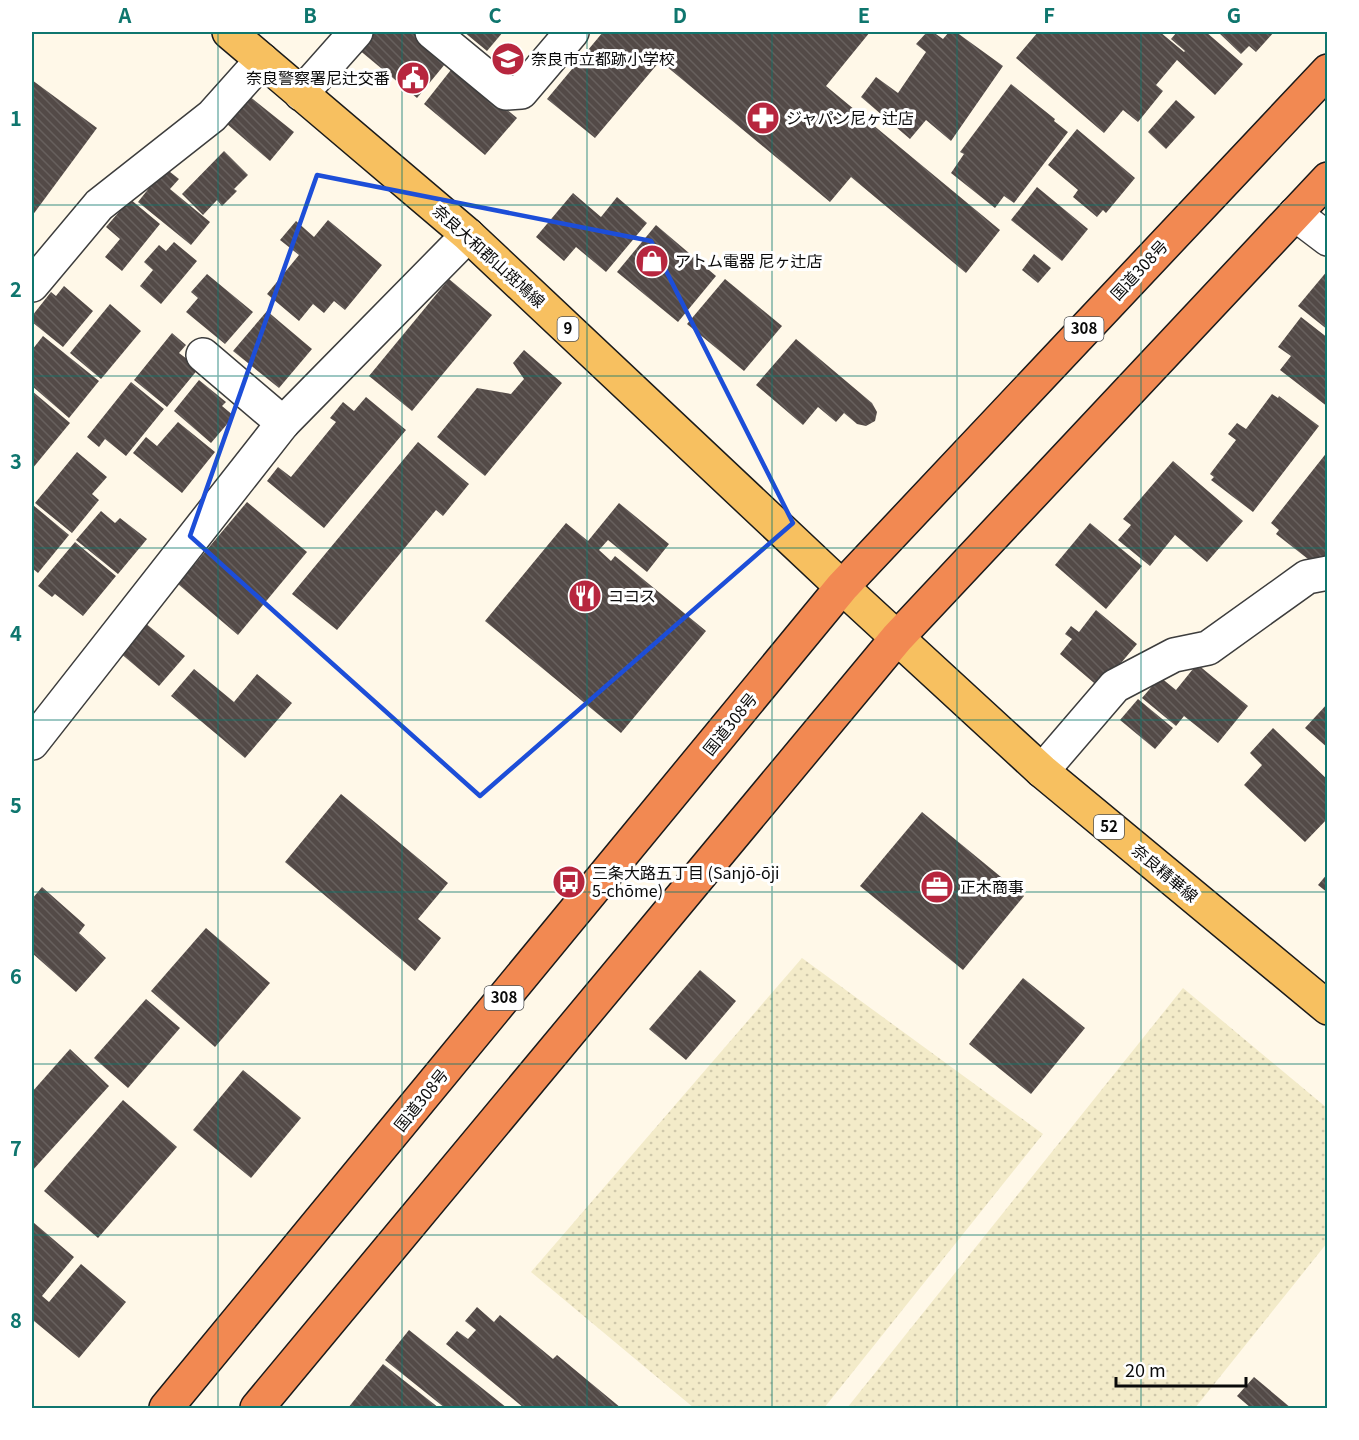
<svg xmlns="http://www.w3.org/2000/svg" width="1359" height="1440" viewBox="0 0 1359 1440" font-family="Georgia,'Noto Sans JP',serif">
  <defs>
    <pattern id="farmland-dots" width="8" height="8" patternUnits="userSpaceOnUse" patternTransform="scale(1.5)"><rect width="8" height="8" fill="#f3ebc9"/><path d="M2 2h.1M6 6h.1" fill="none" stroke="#cfc8ab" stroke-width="1.8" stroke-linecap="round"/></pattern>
    <pattern id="building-back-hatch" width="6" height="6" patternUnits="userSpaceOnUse" patternTransform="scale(1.5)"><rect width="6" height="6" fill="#534a47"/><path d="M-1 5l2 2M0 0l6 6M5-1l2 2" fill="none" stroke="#67605d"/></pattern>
  </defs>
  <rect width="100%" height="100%" fill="#fff8e8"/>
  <g fill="url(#farmland-dots)">
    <polygon points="802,958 1043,1134 824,1408 694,1408 531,1272"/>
    <polygon points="1183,988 1327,1108 1327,1243 1195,1408 847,1408"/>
  </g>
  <g fill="url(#building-back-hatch)">
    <polygon points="362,32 418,32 450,58 417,98 352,44"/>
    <polygon points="464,32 503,32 487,51"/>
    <polygon points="603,32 870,32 826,86 1000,230 966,273 851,177 830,202 660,61 595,138 547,99"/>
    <polygon points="927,32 933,32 943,39 949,32 956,32 1003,66 951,141 926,120 910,139 861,97 876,77 898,93 926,52 916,44"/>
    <polygon points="1038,32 1160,32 1184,52 1185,51 1171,39 1177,32 1206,32 1243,64 1215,95 1177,60 1156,85 1163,91 1138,122 1123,110 1104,133 1016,58"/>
    <polygon points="1218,32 1274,32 1256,52 1249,46 1241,54"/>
    <polygon points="454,66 517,118 485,155 424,104"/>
    <polygon points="32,80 97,128 32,216"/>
    <polygon points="1011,84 1055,119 1054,121 1068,132 1014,203 1004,196 995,208 951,173 964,154 960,152"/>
    <polygon points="249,96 294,132 270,161 227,124"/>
    <polygon points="1176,100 1195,117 1166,149 1148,132"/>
    <polygon points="1077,129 1135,178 1106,213 1103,210 1097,217 1073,197 1078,190 1048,165"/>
    <polygon points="224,151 248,175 234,189 237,191 222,206 217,200 203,215 182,194"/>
    <polygon points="165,168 179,179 170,189 210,222 191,245 138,202"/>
    <polygon points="1037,187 1088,229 1062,261 1011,220"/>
    <polygon points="573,193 601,217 617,197 647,223 606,272 576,247 564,261 536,237"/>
    <polygon points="130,199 160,224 122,271 105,257 120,239 106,227"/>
    <polygon points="328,220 382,265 345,310 334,301 324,313 313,304 299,321 267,294 299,255 280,240 296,221 314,237"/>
    <polygon points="656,225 716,276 678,322 617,272"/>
    <polygon points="174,242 197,261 161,304 140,286 153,270 144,262 159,245 166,251"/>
    <polygon points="1034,254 1051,268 1038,283 1022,270"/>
    <polygon points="1328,270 1328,330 1298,306"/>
    <polygon points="207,274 253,312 225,344 186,312 198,298 191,292"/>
    <polygon points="449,279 492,315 412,411 369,376"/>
    <polygon points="725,279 782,326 744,371 687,324"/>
    <polygon points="64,286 93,311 63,347 32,322 32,316 51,292 56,296"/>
    <polygon points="110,304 141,331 101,379 70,353"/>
    <polygon points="267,311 312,349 279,388 233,351"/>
    <polygon points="1301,317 1328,338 1328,407 1280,370 1291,356 1278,347"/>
    <polygon points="172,333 186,345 179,353 199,368 167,407 134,380"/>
    <polygon points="43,336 99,381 69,418 32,386 32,350"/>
    <polygon points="796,339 872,403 877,412 875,421 866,426 857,424 844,413 836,422 818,407 803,425 756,385"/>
    <polygon points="524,350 562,383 485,476 437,437 477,388 511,394 524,379 513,363"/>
    <polygon points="199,380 226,402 222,406 234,416 211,443 174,411"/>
    <polygon points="131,382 164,409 126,456 105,439 99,447 87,437"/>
    <polygon points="32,391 70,423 32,469"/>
    <polygon points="1272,394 1278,398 1279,396 1319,426 1253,512 1211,480 1214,477 1210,474 1236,440 1228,434 1237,423 1246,429"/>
    <polygon points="366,397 406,430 324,528 267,481 278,467 291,477 336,422 330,418 343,402 354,411"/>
    <polygon points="178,422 215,452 182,493 133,453 146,437 157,446"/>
    <polygon points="418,442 469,484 443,516 436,510 337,630 292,594"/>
    <polygon points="1328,451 1328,552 1317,566 1276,534 1279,530 1271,523"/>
    <polygon points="77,452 107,477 92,494 99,500 72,533 35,503"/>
    <polygon points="1173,461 1243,521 1207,562 1175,535 1150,566 1118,540 1131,525 1123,519"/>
    <polygon points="247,502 307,552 238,635 178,584"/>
    <polygon points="619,503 669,544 647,572 608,540 599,550 611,561 615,556 706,631 621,733 485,621 566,523 588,541"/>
    <polygon points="33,505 69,535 38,573 32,568"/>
    <polygon points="101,511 115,523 120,518 147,539 118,574 76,540"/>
    <polygon points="1090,523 1142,566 1106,609 1055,565"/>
    <polygon points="75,542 116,576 83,616 55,594 52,597 38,586"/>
    <polygon points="1096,610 1137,644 1100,688 1060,654 1072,639 1065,634 1071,626 1079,632"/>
    <polygon points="144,622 185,656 159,686 119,652"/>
    <polygon points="1197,664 1248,706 1218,743 1184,716 1176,726 1142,698 1160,677 1176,690"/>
    <polygon points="194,669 234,702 257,674 292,703 245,758 171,696"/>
    <polygon points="1138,699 1173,728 1155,749 1120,720"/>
    <polygon points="1328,703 1328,748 1305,728"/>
    <polygon points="1273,728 1328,780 1328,818 1305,842 1244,785 1262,765 1250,753"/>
    <polygon points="341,794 448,883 418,919 441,938 415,971 285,862"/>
    <polygon points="922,812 1024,896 963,970 860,886"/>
    <polygon points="1328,873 1328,893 1318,885"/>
    <polygon points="42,887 85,925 79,933 106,958 76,992 32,953 32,899"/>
    <polygon points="206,928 270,983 215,1047 151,991"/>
    <polygon points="700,970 736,1001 686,1060 649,1029"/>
    <polygon points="1023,978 1085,1028 1031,1094 969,1044"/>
    <polygon points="146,999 180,1028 128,1088 94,1058"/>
    <polygon points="70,1049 109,1086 32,1171 32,1092"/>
    <polygon points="243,1070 301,1118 251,1178 193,1130"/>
    <polygon points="123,1100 177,1147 98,1238 44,1191"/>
    <polygon points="33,1222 74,1257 42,1296 49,1302 81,1264 126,1302 79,1358 34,1321 32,1324"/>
    <polygon points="477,1307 494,1322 500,1315 553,1359 557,1355 621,1408 524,1408 446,1344 457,1331 468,1339 476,1330 465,1321"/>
    <polygon points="409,1330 507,1408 445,1408 385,1360"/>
    <polygon points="383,1364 439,1408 348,1408"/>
    <polygon points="1254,1377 1291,1408 1251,1408 1237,1396"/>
  </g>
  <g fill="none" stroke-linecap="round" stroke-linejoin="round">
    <defs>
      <g id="minor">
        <polyline points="432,32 506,93 521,92 572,32"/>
        <polyline points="301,94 356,32"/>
        <polyline points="1295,214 1328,239"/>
        <polyline points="32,285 99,205 212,116 262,60"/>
        <polyline points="203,355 283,423"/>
        <polyline points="32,743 283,423 468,235"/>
        <polyline points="1042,771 1115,686 1174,655 1208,648 1307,577 1328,573"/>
      </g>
      <polyline id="major" points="229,32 468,235 842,587 1042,771 1328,1008"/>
      <g id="highway">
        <polyline points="166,1408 842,587 1328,71"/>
        <polyline points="257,1408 897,638 1328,179"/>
      </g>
    </defs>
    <use href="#minor" stroke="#3d3d3d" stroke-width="36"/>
    <use href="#major" stroke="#1b1b1b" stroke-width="36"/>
    <use href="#highway" stroke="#1b1b1b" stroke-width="36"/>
    <use href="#minor" stroke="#fff" stroke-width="33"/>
    <use href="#major" stroke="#f7c060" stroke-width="33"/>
    <use href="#highway" stroke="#f28952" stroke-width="33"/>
  </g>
  <path fill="none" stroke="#1d4ed8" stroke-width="4.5" stroke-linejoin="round" d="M 317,175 L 651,241 L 793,523 L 480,796 L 190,536 Z"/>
  <path fill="none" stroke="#0f766e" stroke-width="1.5" stroke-opacity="0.55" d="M 218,32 L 218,1408M 402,32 L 402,1408M 587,32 L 587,1408M 772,32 L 772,1408M 957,32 L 957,1408M 1141,32 L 1141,1408M 32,205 L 1328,205M 32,376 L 1328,376M 32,548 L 1328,548M 32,720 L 1328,720M 32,892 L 1328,892M 32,1064 L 1328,1064M 32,1235 L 1328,1235"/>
  <defs>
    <symbol id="school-disc" viewBox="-11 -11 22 22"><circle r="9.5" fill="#b7263e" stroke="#fff"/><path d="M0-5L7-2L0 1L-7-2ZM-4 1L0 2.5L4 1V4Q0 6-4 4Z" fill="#fff"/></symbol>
    <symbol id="civic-disc" viewBox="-11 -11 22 22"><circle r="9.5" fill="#b7263e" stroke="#fff"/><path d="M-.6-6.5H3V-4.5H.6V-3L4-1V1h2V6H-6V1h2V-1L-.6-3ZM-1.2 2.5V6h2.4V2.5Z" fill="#fff"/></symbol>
    <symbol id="pharmacy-disc" viewBox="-11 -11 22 22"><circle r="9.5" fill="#b7263e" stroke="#fff"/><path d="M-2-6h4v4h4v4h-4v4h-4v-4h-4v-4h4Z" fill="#fff"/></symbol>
    <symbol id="shop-disc" viewBox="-11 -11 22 22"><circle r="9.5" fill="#b7263e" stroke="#fff"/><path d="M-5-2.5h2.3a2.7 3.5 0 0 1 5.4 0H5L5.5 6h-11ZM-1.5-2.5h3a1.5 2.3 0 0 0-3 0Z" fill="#fff"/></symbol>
    <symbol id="restaurant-disc" viewBox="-11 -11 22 22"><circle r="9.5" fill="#b7263e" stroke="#fff"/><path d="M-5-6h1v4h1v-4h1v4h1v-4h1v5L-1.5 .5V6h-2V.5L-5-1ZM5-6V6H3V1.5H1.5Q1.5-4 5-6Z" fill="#fff"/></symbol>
    <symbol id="bus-disc" viewBox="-11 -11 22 22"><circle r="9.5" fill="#b7263e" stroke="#fff"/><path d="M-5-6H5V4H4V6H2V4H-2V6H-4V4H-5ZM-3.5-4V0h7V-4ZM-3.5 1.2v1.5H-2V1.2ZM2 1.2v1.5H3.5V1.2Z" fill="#fff"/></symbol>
    <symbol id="office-disc" viewBox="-11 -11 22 22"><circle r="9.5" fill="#b7263e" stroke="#fff"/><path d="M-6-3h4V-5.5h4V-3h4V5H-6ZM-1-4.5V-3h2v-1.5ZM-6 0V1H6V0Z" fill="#fff"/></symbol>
  </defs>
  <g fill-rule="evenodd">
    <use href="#school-disc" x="489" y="40" width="38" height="38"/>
    <use href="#civic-disc" x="394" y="59" width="38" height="38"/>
    <use href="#pharmacy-disc" x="744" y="99" width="38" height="38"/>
    <use href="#shop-disc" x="633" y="242" width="38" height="38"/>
    <use href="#restaurant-disc" x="566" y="577" width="38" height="38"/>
    <use href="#bus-disc" x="550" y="863" width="38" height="38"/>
    <use href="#office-disc" x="918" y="868" width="38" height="38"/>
  </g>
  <g text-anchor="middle" stroke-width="6" stroke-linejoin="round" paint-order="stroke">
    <g fill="#fff" stroke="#545454" stroke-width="1.5">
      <rect x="557.5" y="317" width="21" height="24" rx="4.5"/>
      <rect x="1064.5" y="317" width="39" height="24" rx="4.5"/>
      <rect x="1094" y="815" width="30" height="24" rx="4.5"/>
      <rect x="484.5" y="986" width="39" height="24" rx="4.5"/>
    </g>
    <g font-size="15" font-weight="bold" fill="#0a0a0a">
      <text x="568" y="334">9</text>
      <text x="1084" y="334">308</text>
      <text x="1109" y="832">52</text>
      <text x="504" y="1003">308</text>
    </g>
    <g font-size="16" fill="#0a0a0a" stroke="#fff" text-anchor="start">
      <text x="531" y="65">奈良市立都跡小学校</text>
      <text x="390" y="84" text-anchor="end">奈良警察署尼辻交番</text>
      <text x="786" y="124">ジャパン尼ヶ辻店</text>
      <text x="675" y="267">アトム電器 尼ヶ辻店</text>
      <text x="608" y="602">ココス</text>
      <text x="592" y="879">三条大路五丁目 (Sanjō-ōji<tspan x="592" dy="18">5-chōme)</tspan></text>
      <text x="960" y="893">正木商事</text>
    </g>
    <g font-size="16" fill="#0a0a0a" stroke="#fff">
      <text transform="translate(489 256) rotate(42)" y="6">奈良大和郡山斑鳩線</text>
      <text transform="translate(1139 270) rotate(-47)" y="6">国道308号</text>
      <text transform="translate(730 724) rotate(-51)" y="6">国道308号</text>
      <text transform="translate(1165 873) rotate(40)" y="6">奈良精華線</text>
      <text transform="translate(421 1100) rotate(-51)" y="6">国道308号</text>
    </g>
  </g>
  <rect width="1359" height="1440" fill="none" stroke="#ffffff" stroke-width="66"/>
  <path d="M1116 1377v9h130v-9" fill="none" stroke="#0a0a0a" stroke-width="3"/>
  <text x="1125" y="1377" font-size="18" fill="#0a0a0a" stroke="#ffffff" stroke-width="4.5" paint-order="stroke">20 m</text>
  <rect x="33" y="33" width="1293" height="1374" fill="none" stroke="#0f766e" stroke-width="2"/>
  <g font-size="20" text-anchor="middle" font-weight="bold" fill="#0f766e">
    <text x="125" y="23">A</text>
    <text x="310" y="23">B</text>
    <text x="495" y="23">C</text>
    <text x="680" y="23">D</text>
    <text x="864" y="23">E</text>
    <text x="1049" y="23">F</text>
    <text x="1234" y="23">G</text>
    <text x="16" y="126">1</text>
    <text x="16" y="297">2</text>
    <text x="16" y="469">3</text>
    <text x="16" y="641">4</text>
    <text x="16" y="813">5</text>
    <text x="16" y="984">6</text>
    <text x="16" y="1156">7</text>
    <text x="16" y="1328">8</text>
  </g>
</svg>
